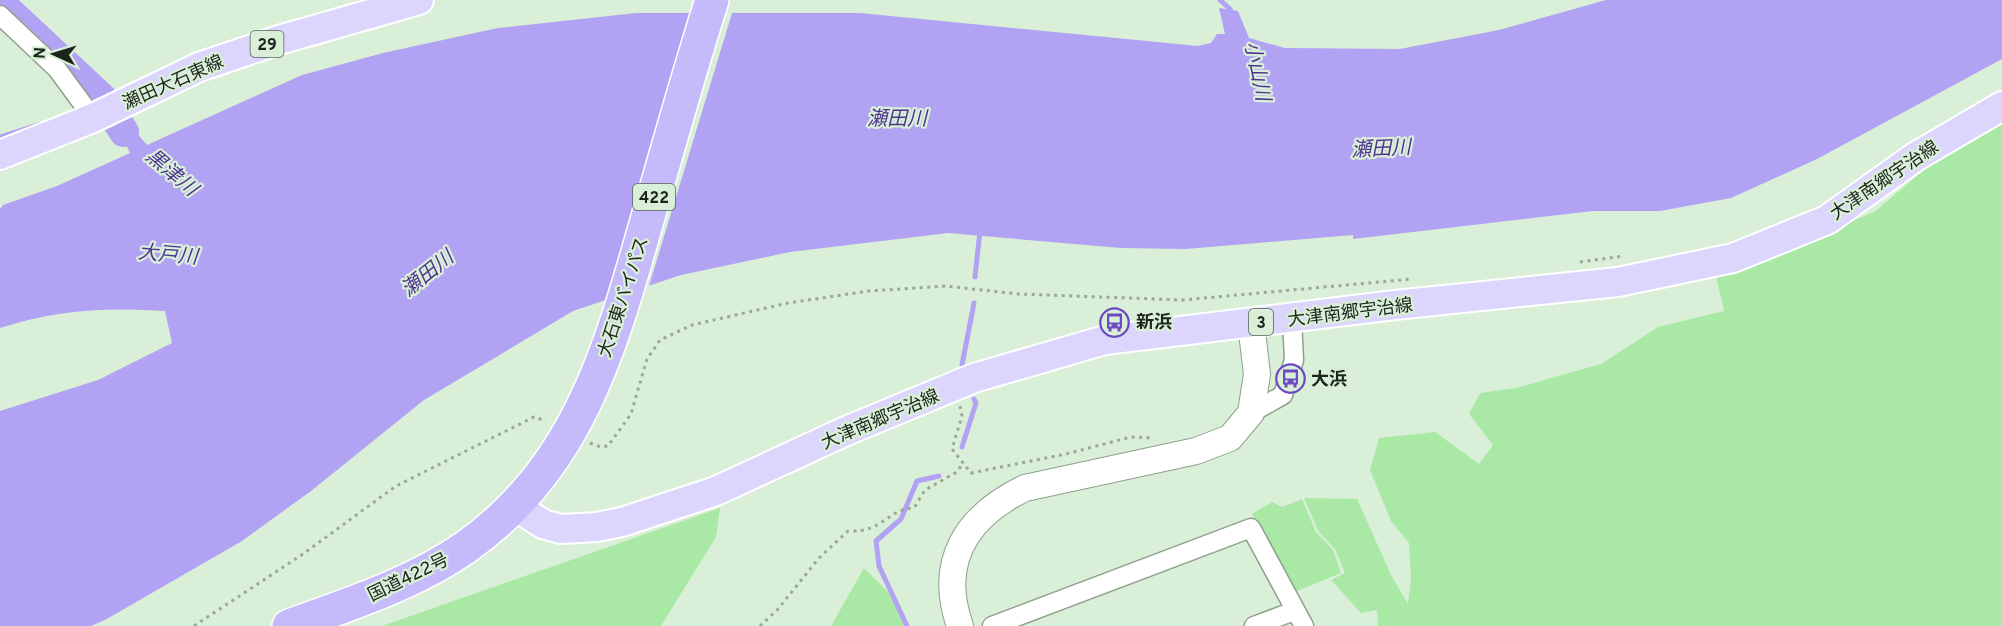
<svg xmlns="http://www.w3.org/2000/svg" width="2002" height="626" viewBox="0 0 2002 626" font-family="Overpass,'Noto Sans JP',sans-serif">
  <rect width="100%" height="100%" fill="#daefd8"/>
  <g fill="#aae9a5">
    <polygon points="2002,119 2002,626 1378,626 1377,610 1361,613 1331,580 1345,573 1335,549 1318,531 1304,498 1357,499 1391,575 1408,604 1411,579 1409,543 1391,521 1370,470 1379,438 1435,432 1479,464 1493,445 1469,414 1480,393 1516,388 1601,364 1658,327 1724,311 1716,276 1874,212 1942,155"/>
    <polygon points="1302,499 1316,532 1333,550 1341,573 1295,592 1252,514 1272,502 1282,507"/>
    <polygon points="720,508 716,537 661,626 382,626"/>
    <polygon points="864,568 895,599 905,626 831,626"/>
  </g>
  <path fill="#b1a2f3" d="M 1606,0 L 2002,0 L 2002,59 L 1817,159 L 1731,198 L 1660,211 L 1593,211 L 1353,239 L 1353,235 L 1186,249 L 1121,248 L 948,233 L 790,252 L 681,275 L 573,311 L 424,400 L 311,491 L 242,541 L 105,620 L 91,626 L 0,626 L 0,411 L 98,380 L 172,343 L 165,311 C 108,307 54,310 0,328 L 0,209 L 3,205 L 57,186 L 130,153 L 115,122 L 125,119 L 147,145 L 302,75 L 383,53 L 498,28 L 636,13 L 860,13 L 1198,46 L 1211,43 L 1217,34 L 1225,34 L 1219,8 L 1238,11 L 1249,38 L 1285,48 L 1400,49 L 1499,30 Z"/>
  <polygon fill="#daefd8" points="694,10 733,10 648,289 604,304"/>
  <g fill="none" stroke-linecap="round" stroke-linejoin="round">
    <g stroke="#b1a2f3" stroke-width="5">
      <polyline points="1220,0 1230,9 1231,15"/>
      <polyline points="0,137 38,125"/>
      <polyline points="975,277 980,231"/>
      <polyline points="963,372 962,365 974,303"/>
      <polyline points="962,447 976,403 974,399"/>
      <polyline points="907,626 879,566 876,541 901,519 917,481 939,476"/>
    </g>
    <polyline stroke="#b1a2f3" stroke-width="30" points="0,3 102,98 124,132"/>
    <defs>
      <g id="street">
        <polyline points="0,15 57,69 93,118"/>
        <polyline points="1251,413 1283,395 1294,360 1292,319"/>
        <polyline points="992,626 1251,528 1304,626"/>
        <polyline points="1254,626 1294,611"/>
      </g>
      <path id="secondary" d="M 960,626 C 937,561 967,516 1025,488 L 1196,451 L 1230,438 L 1251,413 L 1257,374 L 1251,324"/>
      <g id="primary">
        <polyline points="0,155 93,118 199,67 279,40 419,0"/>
        <polyline points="515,506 543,524 561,529 597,527 622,522 716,491 846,431 974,378 1105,340 1395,305 1618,282 1733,258 1827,220 1915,157 2002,106"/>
      </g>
      <path id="highway" d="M 289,626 C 350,604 413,584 466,547 C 580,467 612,343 648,217 C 669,145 689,72 712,0"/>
    </defs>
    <use href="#street" stroke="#8ea18c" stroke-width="21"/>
    <use href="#secondary" stroke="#8ea18c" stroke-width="28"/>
    <use href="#primary" stroke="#fff" stroke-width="32"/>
    <use href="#highway" stroke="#fff" stroke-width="36"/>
    <g stroke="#99a997" stroke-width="3" stroke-dasharray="3 4.5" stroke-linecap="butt">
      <polyline points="1580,262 1624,256"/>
      <polyline points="960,406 962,416 952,449 971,473 1066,454 1131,437 1153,438"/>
      <polyline points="590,443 601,447 608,446 631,414 647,359 660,340 692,325 788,303 869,291 945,286 1019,294 1183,300 1412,279"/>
      <polyline points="194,626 303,554 396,486 534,417 546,421"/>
      <path d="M 760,626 L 778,609 L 819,558 L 848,531 C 883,533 887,509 914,508 L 925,490 L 955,473 L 964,463"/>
    </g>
    <use href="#street" stroke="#fff" stroke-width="18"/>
    <use href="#secondary" stroke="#fff" stroke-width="26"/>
    <use href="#primary" stroke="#dcd6fd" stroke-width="28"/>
    <use href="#highway" stroke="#c5bbfb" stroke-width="33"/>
  </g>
  <defs>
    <symbol id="bus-ring" viewBox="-11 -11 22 22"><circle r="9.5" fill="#daefd8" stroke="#6c4ac3" stroke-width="1.5"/><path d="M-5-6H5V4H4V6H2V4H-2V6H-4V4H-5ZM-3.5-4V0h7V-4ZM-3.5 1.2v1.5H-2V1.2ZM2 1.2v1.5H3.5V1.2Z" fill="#6c4ac3"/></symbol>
  </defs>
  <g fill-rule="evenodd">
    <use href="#bus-ring" x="1098" y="306" width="33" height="33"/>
    <use href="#bus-ring" x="1274" y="362" width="33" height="33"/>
  </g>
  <g text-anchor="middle" stroke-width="4.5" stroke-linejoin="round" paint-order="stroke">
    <g fill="#daefd8" stroke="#556154" stroke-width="1.5">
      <rect x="250.5" y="31" width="33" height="26" rx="4.5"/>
      <rect x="633" y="184" width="42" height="26" rx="4.5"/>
      <rect x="1249" y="309" width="24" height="26" rx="4.5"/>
    </g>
    <g font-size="16" font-weight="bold" fill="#1c241b">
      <text x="267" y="50">29</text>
      <text x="654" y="203">422</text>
      <text x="1261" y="328">3</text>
    </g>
    <g font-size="18" fill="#1c241b" stroke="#daefd8">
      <text transform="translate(173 82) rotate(-24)" y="6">瀬田大石東線</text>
      <text transform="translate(1884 180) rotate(-34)" y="6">大津南郷宇治線</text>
      <text transform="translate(623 297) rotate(-72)" y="6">大石東バイパス</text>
      <text transform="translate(1350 312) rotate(-7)" y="6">大津南郷宇治線</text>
      <text transform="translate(880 419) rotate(-23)" y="6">大津南郷宇治線</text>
      <text transform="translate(408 577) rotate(-26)" y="6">国道422号</text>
    </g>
    <g font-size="18" font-weight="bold" fill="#1c241b" stroke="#daefd8" text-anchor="start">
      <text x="1136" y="328">新浜</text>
      <text x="1311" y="385">大浜</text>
    </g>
    <g font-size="20" font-style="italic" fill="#4f3591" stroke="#daefd8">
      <text transform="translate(1258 71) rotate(78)" y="7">小山川</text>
      <text x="897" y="125">瀬田川</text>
      <text transform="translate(1381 148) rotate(-3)" y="7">瀬田川</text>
      <text transform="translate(172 172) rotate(40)" y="7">黒津川</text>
      <text transform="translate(168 254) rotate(5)" y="7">大戸川</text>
      <text transform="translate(427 273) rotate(-39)" y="7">瀬田川</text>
    </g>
  </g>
  <g transform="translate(54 54) rotate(274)" stroke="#daefd8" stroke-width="4.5" paint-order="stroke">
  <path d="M0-4.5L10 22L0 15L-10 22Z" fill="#1c241b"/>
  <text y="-9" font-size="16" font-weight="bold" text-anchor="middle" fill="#1c241b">N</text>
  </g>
</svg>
